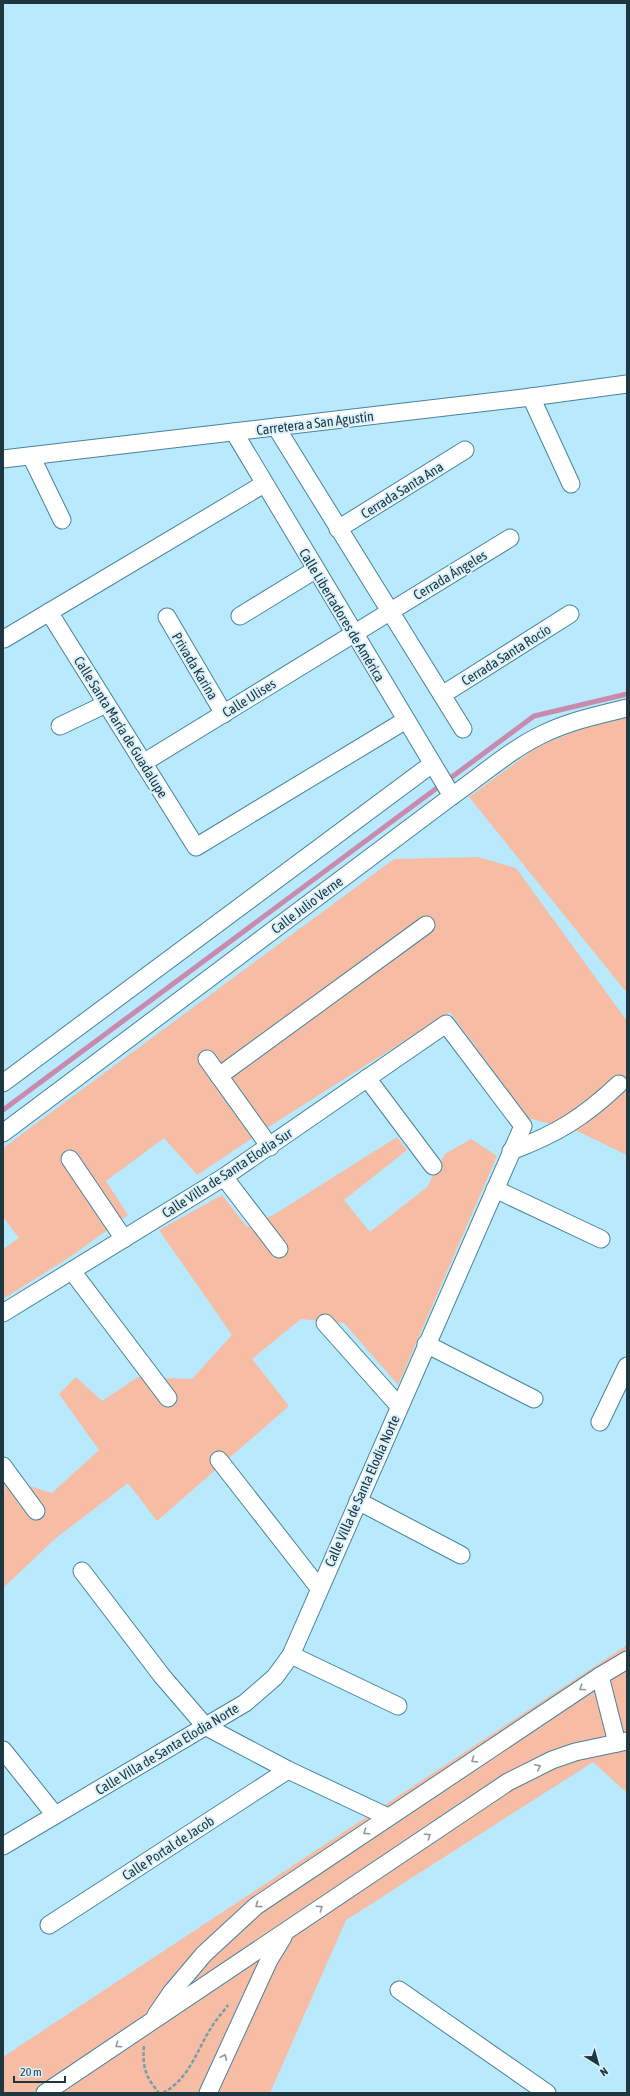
<svg xmlns="http://www.w3.org/2000/svg" width="630" height="2096" viewBox="0 0 630 2096" font-family="'Asap Condensed',sans-serif">
  <rect width="100%" height="100%" fill="#b8e9fc"/>
  <g fill="#f7bda4">
    <polygon points="627,716 627,993 469,797 538,746 591,725"/>
    <polygon points="478,857 516,868 627,1021 627,1155 577,1131 528,1118 450,1012 270,1126 197,1175 164,1138 106,1181 128,1215 70,1257 3,1299 3,1249 19,1238 3,1217 3,1148 394,859"/>
    <polygon points="397,1137 407,1150 344,1200 370,1232 427,1187 445,1154 471,1139 497,1156 398,1385 344,1323 301,1319 252,1359 289,1406 157,1521 128,1483 56,1538 3,1588 3,1478 52,1493 99,1450 59,1394 76,1377 102,1401 138,1377 192,1379 232,1335 159,1230 222,1195 247,1227 275,1214"/>
    <polygon points="627,1645 627,1793 593,1762 346,1920 270,2093 3,2093 3,2057"/>
  </g>
  <g fill="none" stroke-linecap="round" stroke-linejoin="round">
    <polyline stroke="#c88bae" stroke-width="5" points="3,1110 534,716 627,694"/>
    <defs>
      <g id="minor">
        <polyline points="531,397 571,484"/>
        <polyline points="276,427 463,729"/>
        <polyline points="234,432 452,796"/>
        <polyline points="31,456 62,520"/>
        <polyline points="3,459 531,397 627,384"/>
        <polyline points="338,529 465,450"/>
        <polyline points="49,612 196,847 406,720"/>
        <polyline points="240,616 315,570"/>
        <polyline points="167,617 224,714"/>
        <polyline points="4,639 264,484"/>
        <polyline points="442,695 570,614"/>
        <polyline points="60,726 106,704"/>
        <polyline points="143,763 510,538"/>
        <polyline points="207,1059 270,1147"/>
        <polyline points="219,1076 426,925"/>
        <polyline points="367,1078 433,1166"/>
        <polyline points="3,1083 432,764"/>
        <path d="M 3,1133 L 452,796 C 481,776 511,749 543,734 C 570,721 598,715 627,708"/>
        <path d="M 511,1151 C 557,1134 584,1117 619,1084"/>
        <polyline points="70,1159 124,1239"/>
        <polyline points="224,1177 279,1249"/>
        <polyline points="495,1189 601,1239"/>
        <polyline points="72,1271 168,1398"/>
        <polyline points="3,1313 224,1177 446,1024 523,1126 291,1655 275,1677 245,1703 3,1846"/>
        <polyline points="325,1323 399,1406"/>
        <polyline points="426,1344 534,1399"/>
        <polyline points="600,1422 627,1366"/>
        <polyline points="219,1460 319,1588"/>
        <polyline points="3,1466 36,1511"/>
        <polyline points="358,1501 461,1555"/>
        <polyline points="82,1571 162,1676 205,1726 288,1770 388,1817"/>
        <polyline points="291,1655 398,1706"/>
        <polyline points="600,1676 617,1743"/>
        <polyline points="3,1750 55,1815"/>
        <polyline points="49,1925 288,1770"/>
        <polyline points="399,1990 547,2093"/>
        <polyline points="156,2015 171,1993 204,1954 256,1906 600,1676 627,1660"/>
        <polyline points="45,2093 508,1782 552,1760 575,1752 627,1741"/>
        <polyline points="208,2093 269,1960 283,1937"/>
      </g>
    </defs>
    <use href="#minor" stroke="#488399" stroke-width="19"/>
    <g stroke="#769dac" stroke-width="2.5" stroke-dasharray="4 2" stroke-linecap="butt">
      <path d="M 144,2046 C 142,2068 146,2077 159,2093"/>
      <path d="M 163,2093 C 192,2077 197,2047 215,2022 C 219,2016 224,2011 228,2005"/>
    </g>
    <use href="#minor" stroke="#fff" stroke-width="17"/>
  </g>
  <defs><path id="oneway-chevron" d="M-2-3.5L2.5 0L-2 3.5" fill="none" stroke-width="1.6" stroke-linecap="round" stroke-linejoin="round"/></defs>
  <g stroke="#8e9a9f">
    <use href="#oneway-chevron" transform="translate(582 1688) rotate(146)"/>
    <use href="#oneway-chevron" transform="translate(474 1760) rotate(146)"/>
    <use href="#oneway-chevron" transform="translate(538 1767) rotate(-26)"/>
    <use href="#oneway-chevron" transform="translate(366 1832) rotate(146)"/>
    <use href="#oneway-chevron" transform="translate(428 1836) rotate(-34)"/>
    <use href="#oneway-chevron" transform="translate(258 1905) rotate(144)"/>
    <use href="#oneway-chevron" transform="translate(320 1908) rotate(-34)"/>
    <use href="#oneway-chevron" transform="translate(118 2045) rotate(146)"/>
    <use href="#oneway-chevron" transform="translate(224 2057) rotate(-66)"/>
  </g>
  <g text-anchor="middle" stroke-width="4" stroke-linejoin="round" paint-order="stroke">
    <g font-size="14" fill="#1d363f" stroke="#daf2fc">
      <text transform="translate(315 423) rotate(-7)" y="5">Carretera a San Agustín</text>
      <text transform="translate(402 490) rotate(-32)" y="5">Cerrada Santa Ana</text>
      <text transform="translate(450 575) rotate(-31)" y="5">Cerrada Ángeles</text>
      <text transform="translate(342 615) rotate(59)" y="5">Calle Libertadores de América</text>
      <text transform="translate(506 655) rotate(-32)" y="5">Cerrada Santa Rocío</text>
      <text transform="translate(195 666) rotate(59)" y="5">Privada Karina</text>
      <text transform="translate(249 698) rotate(-32)" y="5">Calle Ulises</text>
      <text transform="translate(121 727) rotate(58)" y="5">Calle Santa María de Guadalupe</text>
      <text transform="translate(307 905) rotate(-37)" y="5">Calle Julio Verne</text>
      <text transform="translate(227 1173) rotate(-33)" y="5">Calle Villa de Santa Elodia Sur</text>
      <text transform="translate(362 1491) rotate(-66)" y="5">Calle Villa de Santa Elodia Norte</text>
      <text transform="translate(167 1749) rotate(-31)" y="5">Calle Villa de Santa Elodia Norte</text>
      <text transform="translate(168 1848) rotate(-33)" y="5">Calle Portal de Jacob</text>
    </g>
  </g>
  <rect width="630" height="2096" fill="none" stroke="#1d363f" stroke-width="8"/>
  <g transform="translate(598 2064) rotate(143)" stroke="#daf2fc" stroke-width="3" paint-order="stroke">
  <path d="M0-3L7 15L0 10L-7 15Z" fill="#1d363f"/>
  <text y="-6" font-size="11" font-weight="bold" text-anchor="middle" fill="#1d363f">N</text>
  </g>
  <path d="M14 2076v6h51v-6" fill="none" stroke="#1d363f" stroke-width="2"/>
  <text x="20" y="2076" font-size="12" fill="#1d363f" stroke="#daf2fc" stroke-width="3" paint-order="stroke">20 m</text>
</svg>
